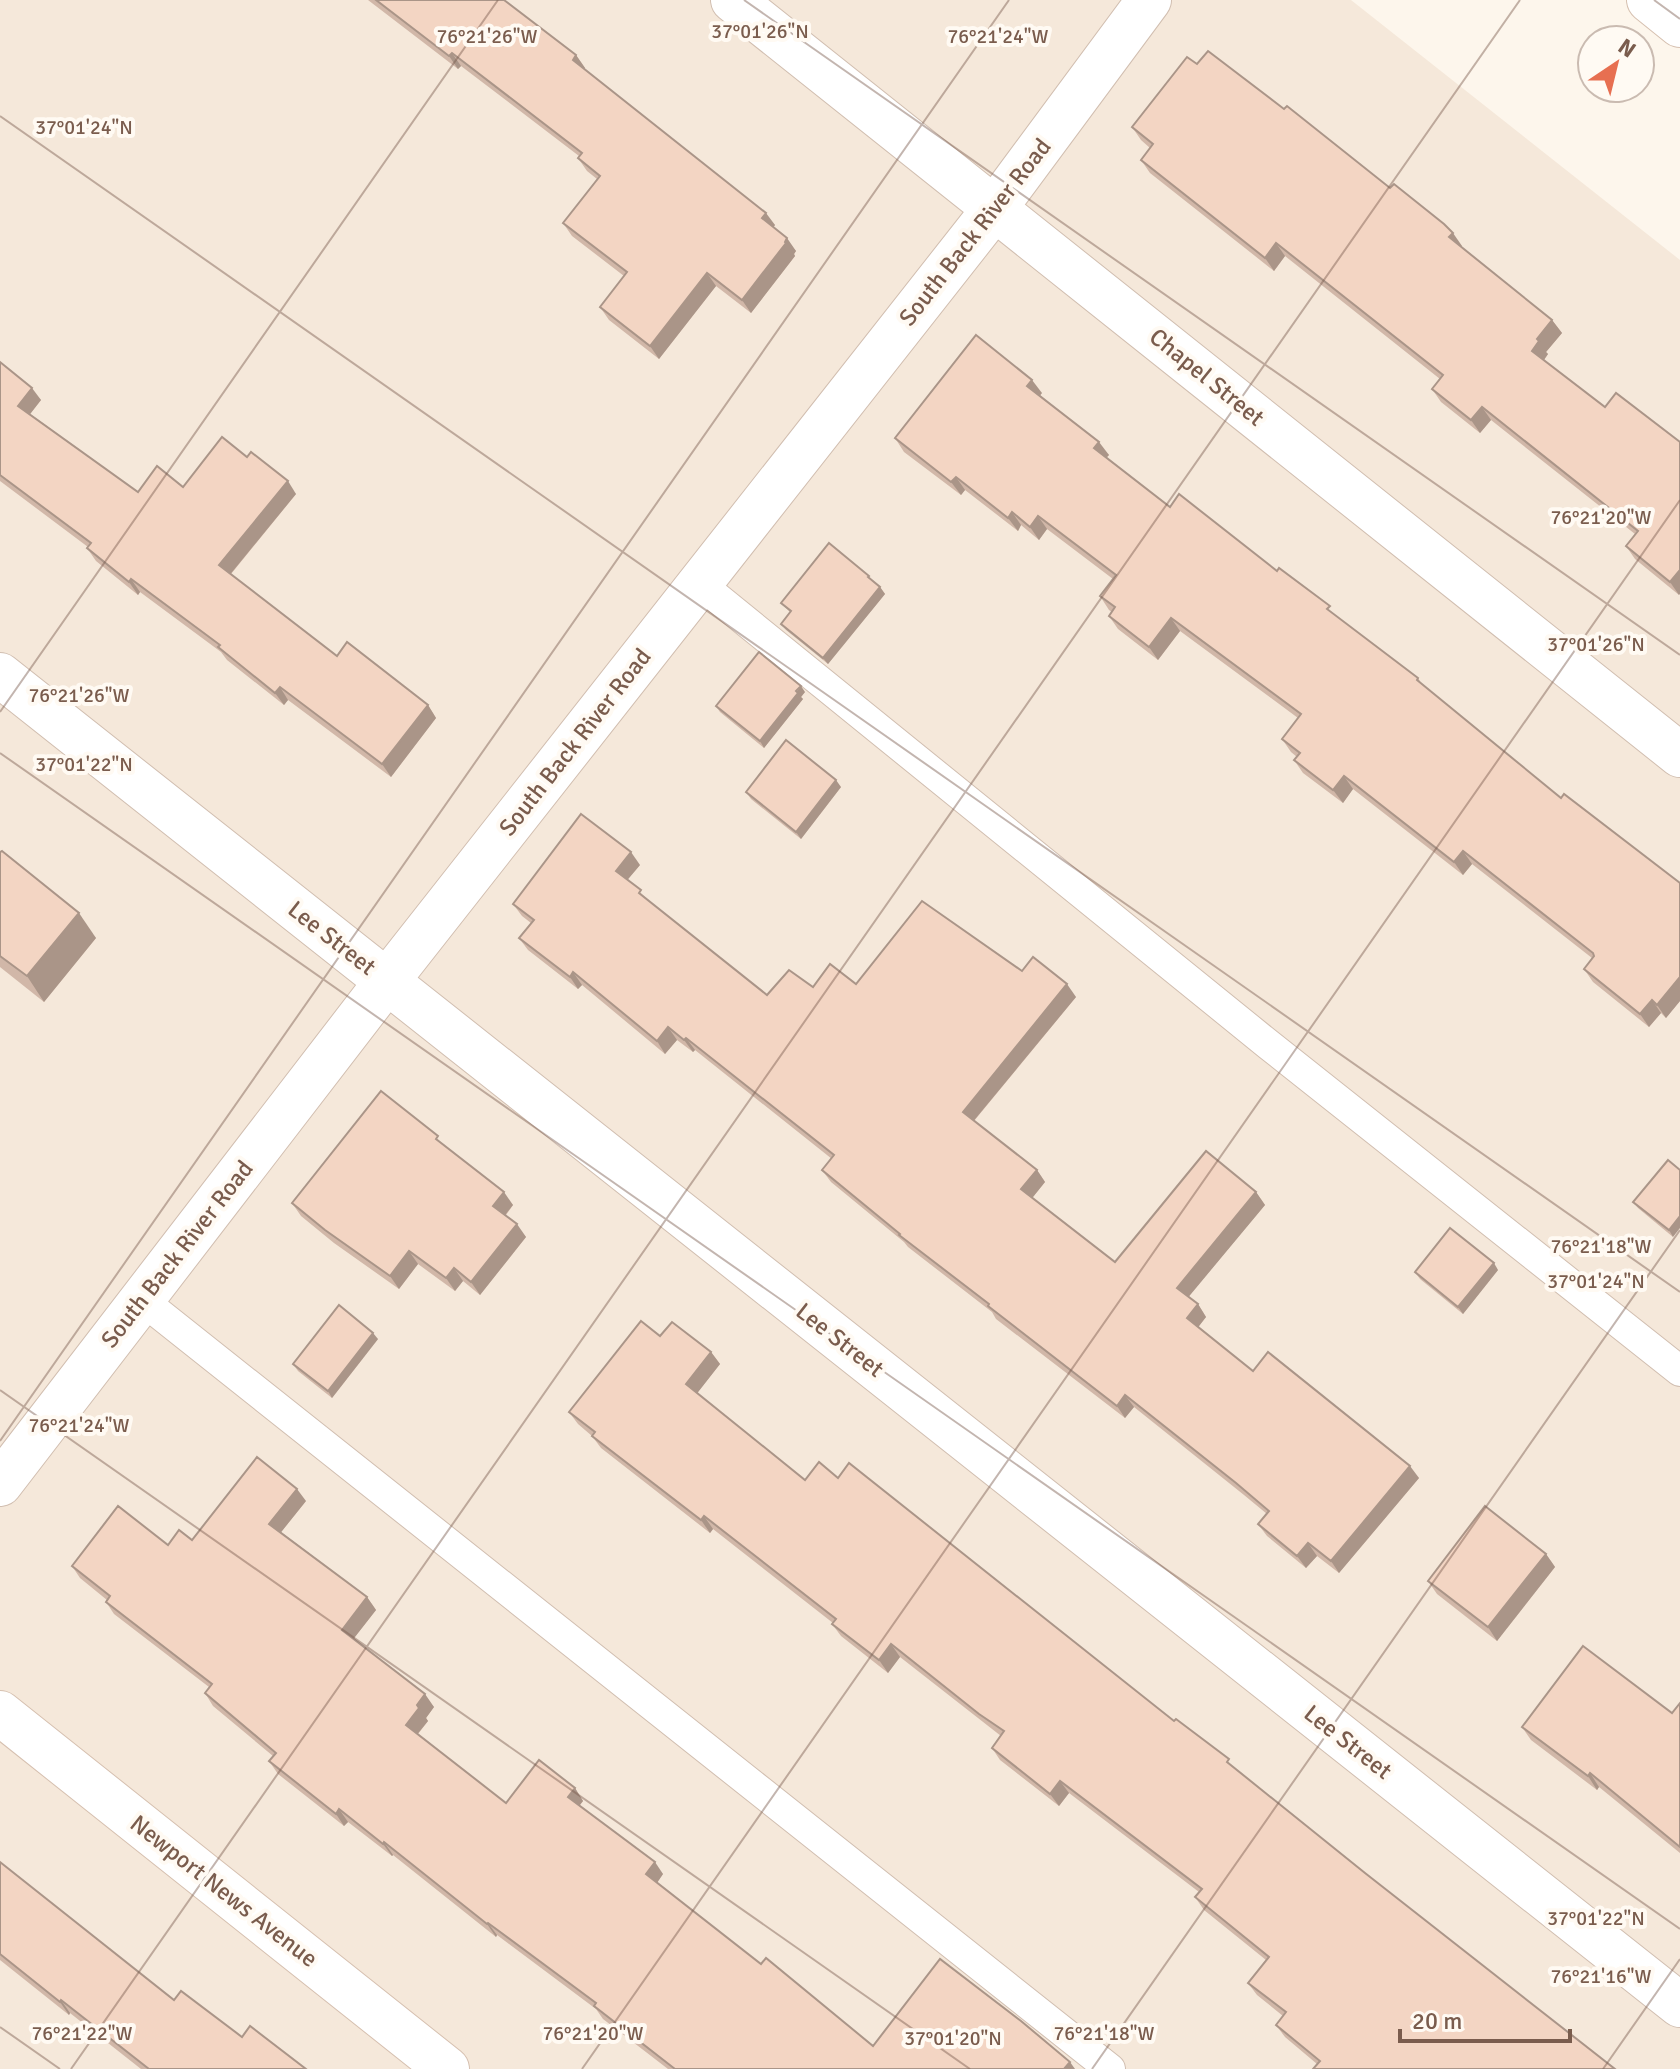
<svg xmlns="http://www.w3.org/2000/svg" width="1680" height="2069" viewBox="0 0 1680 2069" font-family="Signika,sans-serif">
  <rect width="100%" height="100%" fill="#fdf6ec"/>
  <polygon fill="#f5e8da" points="0,0 1351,0 1680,260 1680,2069 0,2069"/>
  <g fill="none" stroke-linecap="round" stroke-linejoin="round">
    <defs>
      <g id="lane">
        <polyline points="700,584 1269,1045 1680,1371"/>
        <polyline points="142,1300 1110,2069"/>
      </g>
      <g id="street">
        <polyline points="733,0 1680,755"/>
        <polyline points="0,675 1680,2005"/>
        <polyline points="0,1484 387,981 995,208 1149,0"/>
      </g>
      <g id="secondary">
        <polyline points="1649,0 1680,25"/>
        <polyline points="0,1713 447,2069"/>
      </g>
    </defs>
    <use href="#lane" stroke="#d1beb0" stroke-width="32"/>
    <use href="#street" stroke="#d1beb0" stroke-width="46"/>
    <use href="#secondary" stroke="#d6c0b0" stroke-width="46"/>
    <use href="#lane" stroke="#fff" stroke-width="30"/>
    <use href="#street" stroke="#fff" stroke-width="44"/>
    <use href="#secondary" stroke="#fff" stroke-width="44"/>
  </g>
  <g fill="#d1b7a8">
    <polygon points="368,0 504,0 576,55 585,68 584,69 775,225 773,227 796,251 794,254 795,256 751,313 716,286 659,359 609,320 600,307 624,276 572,236 563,223 597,179 587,171 578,158 579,156 461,66 458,69"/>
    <polygon points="1132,127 1462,246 1461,247 1552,320 1562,333 1546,352 1548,354 1544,360 1605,407 1680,442 1679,595 1635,559 1626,546 1635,534 1491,420 1480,433 1441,402 1432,389 1440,379 1285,256 1274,271 1150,173 1141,160 1150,148 1141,140"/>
    <polygon points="0,362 41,400 30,414 138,492 183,487 247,457 296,494 231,574 337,656 428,705 436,718 391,777 288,700 284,705 227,660 221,652 140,592 138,595 96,561 87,548 88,547 0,481"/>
    <polygon points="1042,393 1040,395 1109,455 1106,458 1170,507 1337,617 1418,678 1423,686 1561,798 1680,883 1680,1001 1666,1018 1661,1013 1649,1027 1593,982 1584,969 1592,958 1472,864 1463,875 1353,789 1343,803 1303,773 1294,760 1297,757 1291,752 1282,739 1298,718 1180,631 1158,660 1118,629 1109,616 1112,612 1109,610 1100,596 1113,579 1047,529 1039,540 1021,525 1018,531 965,490 961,495 904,452 895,438"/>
    <polygon points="874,582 880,587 885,594 828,664 786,630 781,624 790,612 781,603"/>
    <polygon points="805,692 801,697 803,699 764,748 720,712 716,706"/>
    <polygon points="841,787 801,839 751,799 746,792"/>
    <polygon points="0,852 96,938 44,1002 0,967"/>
    <polygon points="640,865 627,880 649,901 767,995 813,987 1022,971 1076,997 974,1121 1037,1170 1045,1182 1032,1198 1115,1262 1256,1192 1265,1205 1188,1297 1198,1304 1206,1317 1198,1327 1253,1371 1419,1478 1339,1573 1317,1556 1306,1568 1267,1536 1258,1524 1267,1514 1244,1495 1134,1407 1125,1418 996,1319 992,1312 908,1247 904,1242 831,1182 822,1170 832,1159 695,1050 693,1052 677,1040 665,1054 582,985 578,989 528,950 519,938 531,923 522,916 513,904"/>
    <polygon points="444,1145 513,1205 506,1215 526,1237 480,1295 463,1281 455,1291 418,1264 399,1289 334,1243 301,1216 292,1203"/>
    <polygon points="1668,1160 1673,1237 1638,1208 1633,1202"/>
    <polygon points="1498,1270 1463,1314 1420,1279 1415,1272"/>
    <polygon points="660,1336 711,1352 720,1364 697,1393 805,1480 838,1478 1174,1721 1365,1873 1615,2069 1317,2064 1285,2037 1276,2025 1283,2016 1257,1995 1248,1983 1266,1960 1204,1910 1195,1897 1199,1892 1069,1793 1059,1806 1000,1760 992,1748 1001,1736 900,1657 888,1673 841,1636 832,1624 833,1623 713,1529 710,1533 601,1448 592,1436 578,1424 569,1412"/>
    <polygon points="378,1339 332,1398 298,1371 293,1364"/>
    <polygon points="306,1501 281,1532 367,1597 376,1610 354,1638 434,1707 426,1718 428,1721 418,1734 506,1803 575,1788 583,1801 579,1806 663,1874 657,1882 761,1964 873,2046 1075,2069 668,2069 603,2019 596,2009 497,1935 496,1937 393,1855 392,1856 348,1822 344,1826 278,1774 269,1761 273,1756 213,1706 205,1693 209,1687 114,1614 106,1602 107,1600 80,1578 72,1566 192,1540"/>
    <polygon points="1546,1554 1555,1567 1497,1641 1437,1594 1428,1581"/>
    <polygon points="1680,1703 1680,1853 1599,1787 1597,1790 1531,1740 1522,1727 1672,1713"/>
    <polygon points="0,1862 174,2000 242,2037 306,2069 141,2069 70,2013 69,2015 0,1960"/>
  </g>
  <g fill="#aa9588">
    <polygon points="452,53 461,66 458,69 449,56"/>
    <polygon points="576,55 585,68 582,73 573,60"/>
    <polygon points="766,213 775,225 771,231 762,218"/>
    <polygon points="1453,233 1462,246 1458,251 1449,237"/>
    <polygon points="787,238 796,251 794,254 795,256 751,313 742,300"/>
    <polygon points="1276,243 1285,256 1274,271 1265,258"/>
    <polygon points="707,273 716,286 659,359 650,346"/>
    <polygon points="1552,320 1562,333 1546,352 1548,354 1541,364 1532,351 1537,339"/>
    <polygon points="1032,380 1042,393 1037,399 1027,386"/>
    <polygon points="32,388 41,400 27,418 18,406"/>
    <polygon points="1482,407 1491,420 1480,433 1471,420"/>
    <polygon points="1099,442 1109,455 1103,461 1094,448"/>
    <polygon points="956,477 965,490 961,495 951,482"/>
    <polygon points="288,481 296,494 228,577 219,565"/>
    <polygon points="1012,512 1021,525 1018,531 1008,518"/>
    <polygon points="1038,516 1047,529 1039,540 1030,527"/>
    <polygon points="1680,570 1680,594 1679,595 1670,582"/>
    <polygon points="131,579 140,592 138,595 129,582"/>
    <polygon points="880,587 885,594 828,664 823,658"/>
    <polygon points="1171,618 1180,631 1158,660 1149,647"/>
    <polygon points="801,686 805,692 801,697 803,699 764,748 760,741"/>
    <polygon points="280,687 288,700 284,705 275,693"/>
    <polygon points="428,705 436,718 391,777 382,764"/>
    <polygon points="1344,776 1353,789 1343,803 1333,790"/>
    <polygon points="836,780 841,787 801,839 796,832"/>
    <polygon points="1463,851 1472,864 1463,875 1454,862"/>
    <polygon points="631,852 640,865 624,884 616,871"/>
    <polygon points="79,913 96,938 44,1002 27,976"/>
    <polygon points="573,972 582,985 578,989 570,977"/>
    <polygon points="1680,977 1680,1001 1666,1018 1657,1005"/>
    <polygon points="1067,984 1076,997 971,1124 963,1112"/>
    <polygon points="1652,1000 1661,1013 1649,1027 1640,1014"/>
    <polygon points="668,1027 677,1040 665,1054 657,1041"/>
    <polygon points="686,1038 695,1050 693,1052 684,1040"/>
    <polygon points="1037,1170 1045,1182 1029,1202 1021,1189"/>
    <polygon points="504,1192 513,1205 502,1219 493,1206"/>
    <polygon points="1256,1192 1265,1205 1186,1300 1177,1288"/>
    <polygon points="1680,1216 1680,1228 1673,1237 1669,1230"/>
    <polygon points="517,1224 526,1237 480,1295 471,1282"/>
    <polygon points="409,1251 418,1264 399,1289 390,1276"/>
    <polygon points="1494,1263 1498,1270 1463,1314 1458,1307"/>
    <polygon points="454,1268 463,1281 455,1291 446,1278"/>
    <polygon points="1198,1304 1206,1317 1196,1330 1187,1318"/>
    <polygon points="373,1333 378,1339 332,1398 328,1391"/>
    <polygon points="711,1352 720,1364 695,1396 686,1384"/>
    <polygon points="1125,1395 1134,1407 1125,1418 1117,1406"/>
    <polygon points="1410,1466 1419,1478 1339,1573 1331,1561"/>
    <polygon points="297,1489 306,1501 278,1536 269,1524"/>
    <polygon points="704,1516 713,1529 710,1533 701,1520"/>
    <polygon points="1308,1543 1317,1556 1306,1568 1297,1556"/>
    <polygon points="1546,1554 1555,1567 1497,1641 1488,1627"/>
    <polygon points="367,1597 376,1610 351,1642 342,1630"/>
    <polygon points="891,1644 900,1657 888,1673 879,1660"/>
    <polygon points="425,1694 434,1707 426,1718 428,1721 415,1737 406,1725 417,1705"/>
    <polygon points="1590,1773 1599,1787 1597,1790 1588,1776"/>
    <polygon points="1060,1781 1069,1793 1059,1806 1050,1794"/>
    <polygon points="575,1788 583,1801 576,1810 568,1797"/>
    <polygon points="339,1809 348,1822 344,1826 336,1814"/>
    <polygon points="384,1842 393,1855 392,1856 383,1844"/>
    <polygon points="655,1862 663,1874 655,1886 646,1874"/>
    <polygon points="488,1923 497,1935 496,1937 487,1924"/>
    <polygon points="61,2000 70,2013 69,2015 60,2002"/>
    <polygon points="1070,2062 1075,2069 1064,2069"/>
  </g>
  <g fill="#f3d5c3" stroke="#aa9588" stroke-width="2">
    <polygon points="376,0 504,0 576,55 573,60 766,213 762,218 787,238 785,242 786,243 742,300 707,273 650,346 600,307 627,272 563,223 600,176 578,158 582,153 452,53 449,56"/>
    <polygon points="1208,51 1284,109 1287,106 1390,188 1394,184 1444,224 1453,233 1449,237 1552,320 1537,339 1539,341 1532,351 1605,407 1616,393 1680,442 1680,570 1670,582 1626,546 1638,531 1482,407 1471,420 1432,389 1443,375 1276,243 1265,258 1141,160 1153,144 1132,127 1187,57 1197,64"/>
    <polygon points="976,335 1032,380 1027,386 1099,442 1094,448 1170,507 1179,494 1277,571 1279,568 1330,606 1327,609 1418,678 1417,680 1561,798 1564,794 1680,883 1680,977 1657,1005 1652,1000 1640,1014 1584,969 1594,956 1593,953 1463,851 1454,862 1344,776 1333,790 1294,760 1300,753 1282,739 1301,714 1171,618 1149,647 1109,616 1115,607 1100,596 1116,575 1038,516 1030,527 1012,512 1008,518 956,477 951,482 895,438"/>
    <polygon points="0,362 32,388 18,406 138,492 157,466 183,487 222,437 247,457 251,452 288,481 219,565 337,656 347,642 428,705 382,764 280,687 275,693 218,647 220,645 131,579 129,582 87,548 91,543 0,475"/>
    <polygon points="829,543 869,576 868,577 880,587 823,658 781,624 791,611 781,603"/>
    <polygon points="759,652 801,686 796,691 798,693 760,741 716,706"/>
    <polygon points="786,740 836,780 796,832 746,792"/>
    <polygon points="581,814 631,852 616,871 641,890 639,893 767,995 789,970 813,987 830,964 856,984 922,901 1022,971 1033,957 1067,984 963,1112 1037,1170 1021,1189 1115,1262 1206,1151 1256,1192 1177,1288 1198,1304 1187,1318 1253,1371 1268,1352 1410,1466 1331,1561 1308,1543 1297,1556 1258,1524 1269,1511 1236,1483 1125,1395 1117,1406 988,1306 989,1304 899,1235 900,1234 822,1170 834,1155 686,1038 684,1040 668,1027 657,1041 573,972 570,977 519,938 534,920 513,904"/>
    <polygon points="2,851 79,913 27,976 0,956 0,852"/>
    <polygon points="381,1091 438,1136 436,1139 504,1192 493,1206 517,1224 471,1282 454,1268 446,1278 409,1251 390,1276 325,1230 292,1203"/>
    <polygon points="1668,1160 1680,1170 1680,1216 1669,1230 1633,1202"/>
    <polygon points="1450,1228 1494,1263 1458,1307 1415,1272"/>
    <polygon points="339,1305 373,1333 328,1391 293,1364"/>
    <polygon points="641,1321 660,1336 672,1322 711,1352 686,1384 805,1480 819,1462 838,1478 849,1463 1174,1721 1176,1719 1229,1759 1227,1762 1365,1873 1615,2069 1313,2069 1320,2061 1276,2025 1286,2012 1248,1983 1269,1957 1195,1897 1202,1889 1060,1781 1050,1794 992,1748 1004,1731 979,1714 891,1644 879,1660 832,1624 836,1619 704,1516 701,1520 592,1436 595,1432 569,1412"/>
    <polygon points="257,1457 297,1489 269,1524 367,1597 342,1630 425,1694 417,1705 419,1708 406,1725 506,1803 539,1760 575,1788 568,1797 655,1862 646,1874 761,1964 766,1958 873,2046 940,1959 1021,2021 1070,2062 1064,2069 675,2069 594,2006 596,2003 488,1923 487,1924 384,1842 383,1844 339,1809 336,1814 269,1761 276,1753 205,1693 212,1684 106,1602 110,1596 72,1566 118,1506 168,1545 179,1530 192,1540"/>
    <polygon points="1485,1506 1546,1554 1488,1627 1428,1581"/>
    <polygon points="1583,1646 1672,1713 1680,1703 1680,1847 1590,1773 1588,1776 1522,1727"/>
    <polygon points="0,1862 174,2000 181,1991 242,2037 250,2026 306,2069 149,2069 61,2000 60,2002 0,1954"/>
  </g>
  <path fill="none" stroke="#7a5c4d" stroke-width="2" stroke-opacity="0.45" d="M 744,0 L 1680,655M 1654,0 L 1680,19M 0,116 L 1680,1292M 0,712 L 498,0M 0,753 L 1680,1929M 0,1390 L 970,2069M 0,1441 L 1009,0M 0,2027 L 60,2069M 71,2069 L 1520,0M 582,2069 L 1680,500M 1092,2069 L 1680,1230M 1603,2069 L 1680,1959"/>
  <g text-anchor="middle" stroke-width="8" stroke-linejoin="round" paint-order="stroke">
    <g font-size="24" fill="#7a5c4d" stroke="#fffaf3">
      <text transform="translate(975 232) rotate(-52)" y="8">South Back River Road</text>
      <text transform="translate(1207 377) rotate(39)" y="8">Chapel Street</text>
      <text transform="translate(575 742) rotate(-52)" y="8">South Back River Road</text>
      <text transform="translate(332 938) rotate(38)" y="8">Lee Street</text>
      <text transform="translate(177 1254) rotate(-52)" y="8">South Back River Road</text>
      <text transform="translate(840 1340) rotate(38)" y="8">Lee Street</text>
      <text transform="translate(1348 1742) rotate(38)" y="8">Lee Street</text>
      <text transform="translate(224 1891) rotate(38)" y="8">Newport News Avenue</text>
    </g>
  </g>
  <g font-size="20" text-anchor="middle" fill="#7a5c4d" stroke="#fffaf3" stroke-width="8" stroke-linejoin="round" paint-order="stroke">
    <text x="760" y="38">37°01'26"N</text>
    <text x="487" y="43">76°21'26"W</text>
    <text x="998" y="43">76°21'24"W</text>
    <text x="84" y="134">37°01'24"N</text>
    <text x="1601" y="524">76°21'20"W</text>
    <text x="1596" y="651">37°01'26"N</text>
    <text x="79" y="702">76°21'26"W</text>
    <text x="84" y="771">37°01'22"N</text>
    <text x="1601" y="1253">76°21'18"W</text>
    <text x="1596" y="1288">37°01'24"N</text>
    <text x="79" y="1432">76°21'24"W</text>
    <text x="1596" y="1925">37°01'22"N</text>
    <text x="1601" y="1983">76°21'16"W</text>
    <text x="82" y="2040">76°21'22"W</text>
    <text x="593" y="2040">76°21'20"W</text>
    <text x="1104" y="2040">76°21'18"W</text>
    <text x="953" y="2045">37°01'20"N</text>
  </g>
  <g transform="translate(1616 64) rotate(35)"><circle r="38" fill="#fffaf3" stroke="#cabbb1" stroke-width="2"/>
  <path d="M0-6L14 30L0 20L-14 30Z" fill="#e76f51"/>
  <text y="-12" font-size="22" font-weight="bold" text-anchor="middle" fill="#7a5c4d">N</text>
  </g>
  <path d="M1400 2029v12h170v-12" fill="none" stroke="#7a5c4d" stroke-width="4"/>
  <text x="1412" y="2029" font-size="24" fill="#7a5c4d" stroke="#fffaf3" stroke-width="6" paint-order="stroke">20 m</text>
</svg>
